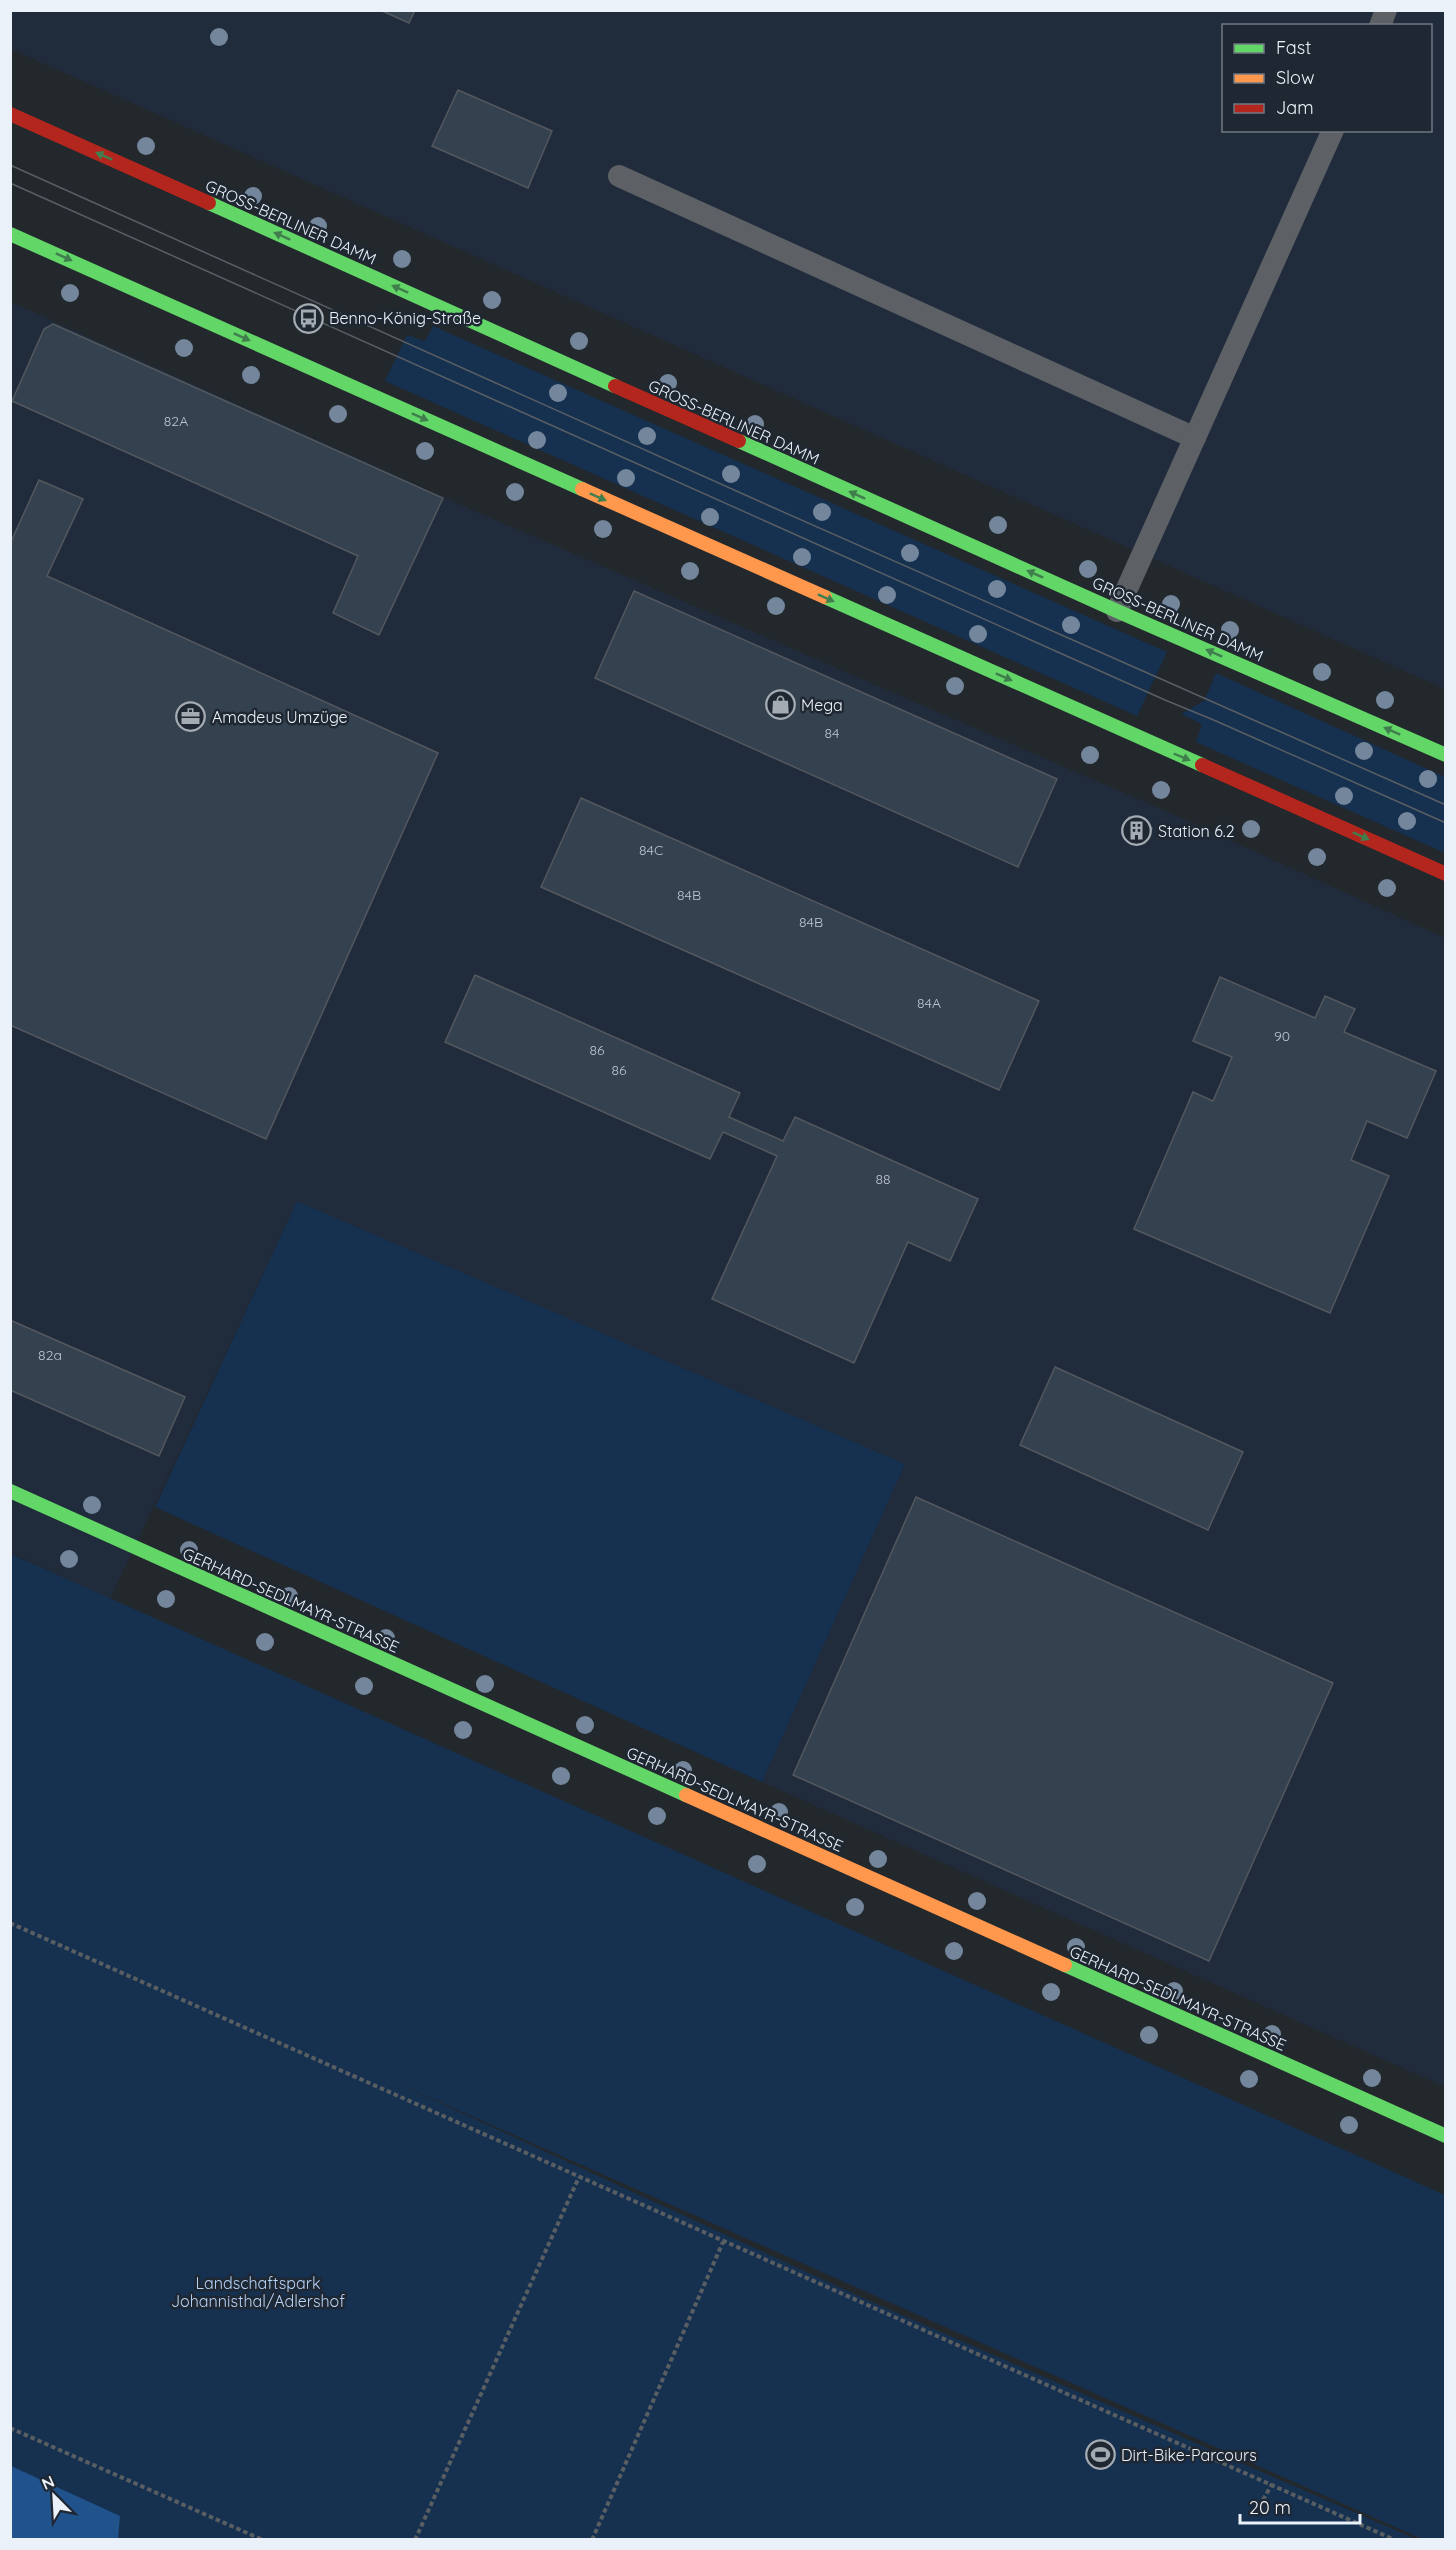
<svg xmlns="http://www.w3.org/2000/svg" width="1456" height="2550" viewBox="0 0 1456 2550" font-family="Quicksand,sans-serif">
  <rect width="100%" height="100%" fill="#23282d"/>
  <g fill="#202b3b" fill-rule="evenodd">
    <path d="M 10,11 L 1445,11 L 1445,689 L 11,49 ZM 1224,26 L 1430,26 L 1430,130 L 1224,130 Z"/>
    <polygon points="11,302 468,508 1168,812 1445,938 1445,2087 762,1782 905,1464 297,1201 110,1599 11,1553"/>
  </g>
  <g fill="#163050">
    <polygon points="433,326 1167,652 1137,716 385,381 407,335 425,341"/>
    <polygon points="1216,673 1445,777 1445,853 1196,742 1202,724 1181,714 1204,701"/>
    <polygon points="297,1201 905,1464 762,1782 155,1507"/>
    <polygon points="11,1554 1445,2195 1445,2539 1422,2539 386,2078 865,2299 1416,2539 11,2539"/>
  </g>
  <polygon fill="#20528c" points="11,2466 120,2516 118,2539 11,2539"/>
  <g fill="#34414f" stroke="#54585e" stroke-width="1.5">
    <polygon points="380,10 415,10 409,23"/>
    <polygon points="458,90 552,131 528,188 432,146"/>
    <polygon points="53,324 443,498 379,635 333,613 358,556 12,401 44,329"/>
    <polygon points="39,480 83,499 47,576 438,753 266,1139 10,1025 10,544"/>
    <polygon points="634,591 1057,779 1018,867 595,678"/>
    <polygon points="581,798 1039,1001 999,1090 541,887"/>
    <polygon points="1129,817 1152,828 1145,843 1122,833"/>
    <polygon points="475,975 740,1093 729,1117 783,1141 795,1117 978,1199 950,1261 908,1242 854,1363 712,1299 777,1156 723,1132 710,1159 445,1042"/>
    <polygon points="1220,977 1315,1018 1325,996 1355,1009 1344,1032 1436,1071 1407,1138 1367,1121 1351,1160 1389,1176 1330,1313 1134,1229 1193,1092 1213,1101 1232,1057 1193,1041"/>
    <polygon points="10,1320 185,1397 159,1456 10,1390"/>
    <polygon points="1055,1367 1243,1452 1208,1530 1020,1445"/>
    <polygon points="916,1497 1333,1683 1209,1961 793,1775"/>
  </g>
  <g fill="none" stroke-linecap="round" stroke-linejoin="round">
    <g stroke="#595e62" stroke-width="4" stroke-dasharray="4.5 3" stroke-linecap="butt">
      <polyline points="10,1923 1395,2540"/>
      <polyline points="10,2428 263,2540"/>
      <polyline points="1263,2500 1272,2484"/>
      <polyline points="415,2540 579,2177"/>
      <polyline points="592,2540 723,2242"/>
    </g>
    <g stroke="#5d6166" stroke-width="22">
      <polyline points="1380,26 1386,10"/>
      <polyline points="619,176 1195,438"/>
      <polyline points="1117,611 1333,130"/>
    </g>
    <g stroke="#63d668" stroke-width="14">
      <polyline points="209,203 615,386"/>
      <polyline points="10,234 582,489"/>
      <polyline points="739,441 1117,611 1446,755"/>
      <polyline points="825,597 1202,765"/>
      <polyline points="10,1491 686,1795"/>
      <polyline points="1065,1965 1446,2136"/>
    </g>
    <g stroke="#ff974d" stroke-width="14">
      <polyline points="582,489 825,597"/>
      <polyline points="686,1795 1065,1965"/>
    </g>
    <g stroke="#b3261e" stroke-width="14">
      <polyline points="10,114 209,203"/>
      <polyline points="615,386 739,441"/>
      <polyline points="1202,765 1446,874"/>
    </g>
    <g stroke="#5a5f64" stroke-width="1.5">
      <polyline points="10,165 772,507 1446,805"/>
      <polyline points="10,183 1165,700 1216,721 1446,823"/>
    </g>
  </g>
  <g fill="#73869c">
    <circle cx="219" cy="37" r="9"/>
    <circle cx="146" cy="146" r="9"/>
    <circle cx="253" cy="196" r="9"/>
    <circle cx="318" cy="226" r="9"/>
    <circle cx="402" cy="259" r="9"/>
    <circle cx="70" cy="293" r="9"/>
    <circle cx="492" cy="300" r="9"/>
    <circle cx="579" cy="341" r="9"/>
    <circle cx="184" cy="348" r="9"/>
    <circle cx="251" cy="375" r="9"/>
    <circle cx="668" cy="383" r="9"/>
    <circle cx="558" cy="393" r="9"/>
    <circle cx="338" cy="414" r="9"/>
    <circle cx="755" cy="424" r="9"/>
    <circle cx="647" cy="436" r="9"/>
    <circle cx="537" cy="440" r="9"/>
    <circle cx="425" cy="451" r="9"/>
    <circle cx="731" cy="474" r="9"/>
    <circle cx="626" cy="478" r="9"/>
    <circle cx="515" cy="492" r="9"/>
    <circle cx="822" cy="512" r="9"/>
    <circle cx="710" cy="517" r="9"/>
    <circle cx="998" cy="525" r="9"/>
    <circle cx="603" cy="529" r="9"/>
    <circle cx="910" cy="553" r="9"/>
    <circle cx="802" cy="557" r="9"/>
    <circle cx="1088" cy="569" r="9"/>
    <circle cx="690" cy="571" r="9"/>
    <circle cx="997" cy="589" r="9"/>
    <circle cx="887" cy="595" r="9"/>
    <circle cx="1171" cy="604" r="9"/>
    <circle cx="776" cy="606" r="9"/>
    <circle cx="1071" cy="625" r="9"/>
    <circle cx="1230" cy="630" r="9"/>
    <circle cx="978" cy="634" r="9"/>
    <circle cx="1322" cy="672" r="9"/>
    <circle cx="955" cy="686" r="9"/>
    <circle cx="1385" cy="700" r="9"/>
    <circle cx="1364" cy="751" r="9"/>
    <circle cx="1090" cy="755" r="9"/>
    <circle cx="1428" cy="779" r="9"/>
    <circle cx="1161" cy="790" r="9"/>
    <circle cx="1344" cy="796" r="9"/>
    <circle cx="1407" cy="821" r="9"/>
    <circle cx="1251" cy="829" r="9"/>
    <circle cx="1317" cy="857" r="9"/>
    <circle cx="1387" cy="888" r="9"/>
    <circle cx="92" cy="1505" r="9"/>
    <circle cx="189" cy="1550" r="9"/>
    <circle cx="69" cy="1559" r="9"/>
    <circle cx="289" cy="1596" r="9"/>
    <circle cx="166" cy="1599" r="9"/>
    <circle cx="386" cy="1638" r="9"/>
    <circle cx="265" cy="1642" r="9"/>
    <circle cx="485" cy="1684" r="9"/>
    <circle cx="364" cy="1686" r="9"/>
    <circle cx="585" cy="1725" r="9"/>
    <circle cx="463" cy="1730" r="9"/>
    <circle cx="683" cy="1770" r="9"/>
    <circle cx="561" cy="1776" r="9"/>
    <circle cx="779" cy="1812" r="9"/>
    <circle cx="657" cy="1816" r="9"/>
    <circle cx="878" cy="1859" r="9"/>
    <circle cx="757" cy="1864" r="9"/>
    <circle cx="977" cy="1901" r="9"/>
    <circle cx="855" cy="1907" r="9"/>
    <circle cx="1076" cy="1947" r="9"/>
    <circle cx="954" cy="1951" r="9"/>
    <circle cx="1174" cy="1991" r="9"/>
    <circle cx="1051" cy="1992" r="9"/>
    <circle cx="1272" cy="2034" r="9"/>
    <circle cx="1149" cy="2035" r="9"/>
    <circle cx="1372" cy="2078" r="9"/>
    <circle cx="1249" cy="2079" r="9"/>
    <circle cx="1349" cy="2125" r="9"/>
  </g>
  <defs><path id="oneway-solid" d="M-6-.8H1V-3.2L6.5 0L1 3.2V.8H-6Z" transform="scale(1.5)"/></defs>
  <g fill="#407e4d">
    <use href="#oneway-solid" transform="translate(104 156) rotate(-156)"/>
    <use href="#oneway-solid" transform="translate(282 236) rotate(-156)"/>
    <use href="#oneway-solid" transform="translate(64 257) rotate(24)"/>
    <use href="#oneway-solid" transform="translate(400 289) rotate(-156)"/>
    <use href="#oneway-solid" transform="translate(242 337) rotate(24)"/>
    <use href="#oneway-solid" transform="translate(420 417) rotate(24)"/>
    <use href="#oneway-solid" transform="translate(857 495) rotate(-156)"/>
    <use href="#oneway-solid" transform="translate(598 497) rotate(24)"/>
    <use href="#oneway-solid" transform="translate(1035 574) rotate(-156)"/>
    <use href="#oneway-solid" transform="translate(826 598) rotate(24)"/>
    <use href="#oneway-solid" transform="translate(1214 653) rotate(-156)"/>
    <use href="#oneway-solid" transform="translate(1004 677) rotate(24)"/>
    <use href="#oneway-solid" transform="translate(1392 731) rotate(-156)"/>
    <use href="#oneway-solid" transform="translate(1182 757) rotate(23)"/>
    <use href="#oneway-solid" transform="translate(1361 836) rotate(24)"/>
  </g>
  <defs>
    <symbol id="bus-ring" viewBox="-11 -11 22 22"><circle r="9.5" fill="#1e2732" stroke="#a5abb2" stroke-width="1.5"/><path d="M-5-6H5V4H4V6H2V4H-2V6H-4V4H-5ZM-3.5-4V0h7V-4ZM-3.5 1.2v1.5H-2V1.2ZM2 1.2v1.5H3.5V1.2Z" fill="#a5abb2"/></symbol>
    <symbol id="shop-ring" viewBox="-11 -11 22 22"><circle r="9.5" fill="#1e2732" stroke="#a5abb2" stroke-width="1.5"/><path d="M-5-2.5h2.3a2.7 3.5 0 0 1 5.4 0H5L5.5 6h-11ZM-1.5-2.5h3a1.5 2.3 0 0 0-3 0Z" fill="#a5abb2"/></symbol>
    <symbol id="office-ring" viewBox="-11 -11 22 22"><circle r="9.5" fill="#1e2732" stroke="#a5abb2" stroke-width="1.5"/><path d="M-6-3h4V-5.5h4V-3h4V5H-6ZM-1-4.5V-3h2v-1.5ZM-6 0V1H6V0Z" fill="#a5abb2"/></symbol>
    <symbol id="building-ring" viewBox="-11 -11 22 22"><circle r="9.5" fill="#1e2732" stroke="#a5abb2" stroke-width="1.5"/><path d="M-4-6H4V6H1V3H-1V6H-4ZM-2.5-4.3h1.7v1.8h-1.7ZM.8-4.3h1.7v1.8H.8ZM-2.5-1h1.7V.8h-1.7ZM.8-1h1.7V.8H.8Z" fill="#a5abb2"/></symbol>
    <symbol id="stadium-ring" viewBox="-11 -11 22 22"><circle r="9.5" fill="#1e2732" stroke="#a5abb2" stroke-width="1.5"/><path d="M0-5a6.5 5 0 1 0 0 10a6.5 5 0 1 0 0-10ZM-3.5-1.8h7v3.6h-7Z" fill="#a5abb2"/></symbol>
  </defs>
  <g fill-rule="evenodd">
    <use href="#bus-ring" x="292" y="302" width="33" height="33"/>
    <use href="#shop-ring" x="764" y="688" width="33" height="33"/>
    <use href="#office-ring" x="174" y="700" width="33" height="33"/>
    <use href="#building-ring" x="1120" y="814" width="33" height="33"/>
    <use href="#stadium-ring" x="1084" y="2438" width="33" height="33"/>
  </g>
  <g text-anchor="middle" stroke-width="5" stroke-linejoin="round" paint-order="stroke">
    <g font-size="14" fill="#bdc5ce">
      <text x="176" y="426">82A</text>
      <text x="832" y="738">84</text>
      <text x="651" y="855">84C</text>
      <text x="689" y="900">84B</text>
      <text x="811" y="927">84B</text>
      <text x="929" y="1008">84A</text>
      <text x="1282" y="1041">90</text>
      <text x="597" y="1055">86</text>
      <text x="619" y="1075">86</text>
      <text x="883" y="1184">88</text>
      <text x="50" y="1360">82a</text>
    </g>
    <g font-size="16" fill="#ebf1f9" stroke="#1e2732">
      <text transform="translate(291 222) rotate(24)" y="6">GROSS-BERLINER DAMM</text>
      <text transform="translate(734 422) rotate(24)" y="6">GROSS-BERLINER DAMM</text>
      <text transform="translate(1178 619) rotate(24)" y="6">GROSS-BERLINER DAMM</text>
      <text transform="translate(291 1600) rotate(24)" y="6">GERHARD-SEDLMAYR-STRASSE</text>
      <text transform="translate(735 1799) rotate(24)" y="6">GERHARD-SEDLMAYR-STRASSE</text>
      <text transform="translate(1178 1998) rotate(24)" y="6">GERHARD-SEDLMAYR-STRASSE</text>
    </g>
    <g font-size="16" fill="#ebf1f9" stroke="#1e2732" text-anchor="start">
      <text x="329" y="324">Benno-König-Straße</text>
      <text x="801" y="711">Mega</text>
      <text x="212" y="723">Amadeus Umzüge</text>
      <text x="1158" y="837">Station 6.2</text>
      <text x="1121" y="2461">Dirt-Bike-Parcours</text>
    </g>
    <g font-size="16" fill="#b5d2f7" stroke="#1e2732">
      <text x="258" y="2289">Landschaftspark<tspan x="258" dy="18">Johannisthal/Adlershof</tspan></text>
    </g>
  </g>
  <rect width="1456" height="2550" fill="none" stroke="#ebf1f9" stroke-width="24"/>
  <rect x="1222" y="24" width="210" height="108" fill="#1e2732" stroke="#707882" stroke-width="1.5"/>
  <rect x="1234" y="44" width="30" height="9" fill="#63d668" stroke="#707882" stroke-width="1.5"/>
  <text x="1276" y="54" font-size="18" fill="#ebf1f9">Fast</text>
  <rect x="1234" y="74" width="30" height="9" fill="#ff974d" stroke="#707882" stroke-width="1.5"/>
  <text x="1276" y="84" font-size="18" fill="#ebf1f9">Slow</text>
  <rect x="1234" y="104" width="30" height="9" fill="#b3261e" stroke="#707882" stroke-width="1.5"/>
  <text x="1276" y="114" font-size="18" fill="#ebf1f9">Jam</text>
  <g transform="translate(54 2496) rotate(336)" stroke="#1e2732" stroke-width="4.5" paint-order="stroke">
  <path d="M0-4.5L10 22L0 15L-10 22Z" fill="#ebf1f9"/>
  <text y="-9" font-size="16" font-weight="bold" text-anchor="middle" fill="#ebf1f9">N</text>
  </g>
  <path d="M1240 2514v9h120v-9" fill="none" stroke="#ebf1f9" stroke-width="3"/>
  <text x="1249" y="2514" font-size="18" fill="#ebf1f9" stroke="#1e2732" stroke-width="4.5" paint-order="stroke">20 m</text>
</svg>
